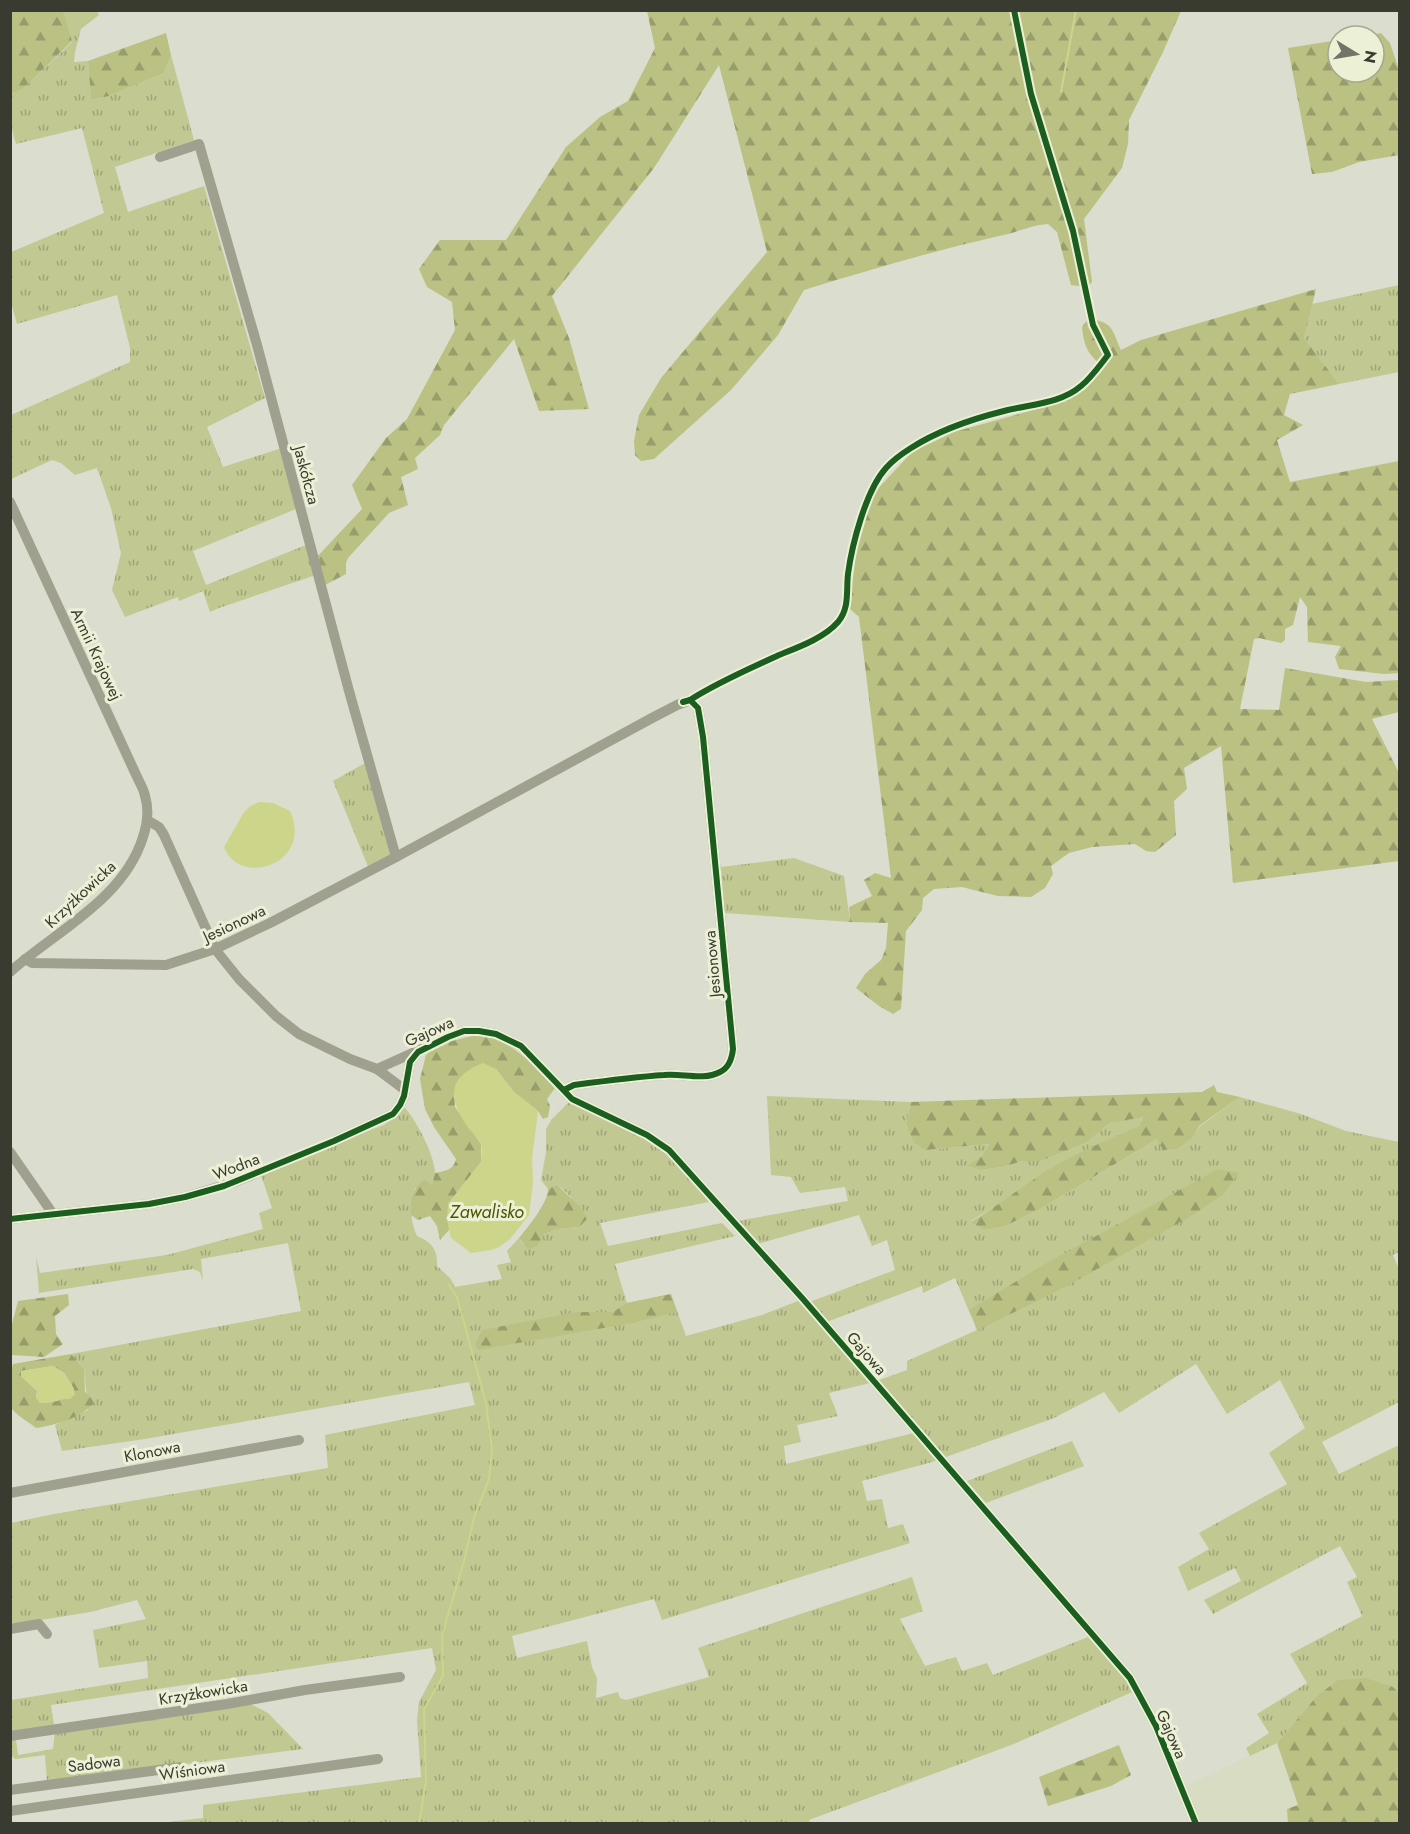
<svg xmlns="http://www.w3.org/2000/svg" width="1410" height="1834" viewBox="0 0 1410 1834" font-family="Jost,sans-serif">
  <defs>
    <pattern id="grass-tufts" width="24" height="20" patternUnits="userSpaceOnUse" patternTransform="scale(1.5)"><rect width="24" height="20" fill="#c1c892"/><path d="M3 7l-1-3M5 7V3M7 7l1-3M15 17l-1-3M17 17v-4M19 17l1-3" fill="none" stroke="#9ea478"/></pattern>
    <pattern id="forest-firs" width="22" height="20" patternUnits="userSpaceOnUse" patternTransform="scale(1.5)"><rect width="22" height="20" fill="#bac182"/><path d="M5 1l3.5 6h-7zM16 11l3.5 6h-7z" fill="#989e6b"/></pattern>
  </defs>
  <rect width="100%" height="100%" fill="#dbddcf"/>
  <polygon fill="#d8dcc3" points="1277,1743 1298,1806 1287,1809 1288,1823 1196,1823 1181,1788"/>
  <g fill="url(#grass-tufts)" fill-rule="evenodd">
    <polygon points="63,11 97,11 99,15 81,29 75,52 74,62 88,61 91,100 109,96 164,73 171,55 194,140 115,167 128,212 204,186 265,398 207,427 223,467 282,448 296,509 193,551 206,585 306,545 316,575 219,608 210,612 203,591 179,601 178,597 125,617 112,590 121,553 111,508 97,468 75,475 61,463 52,460 11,479 11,415 130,362 130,348 117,295 17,324 11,302 11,252 104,213 82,128 16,144 11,126 11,94 23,89 72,42"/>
    <polygon points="1399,285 1399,372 1339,384 1304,338 1312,304"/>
    <polygon points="367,762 392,855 369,869 333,781"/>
    <polygon points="794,858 844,876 850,922 724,913 721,867"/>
    <path d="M 767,1096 L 911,1102 L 906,1123 L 926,1150 L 991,1144 L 982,1156 L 968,1166 L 980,1170 L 1002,1167 L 1023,1161 L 1041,1161 L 1086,1143 L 1110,1123 L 1143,1116 L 1139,1126 L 1099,1144 L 971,1221 L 984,1230 L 1003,1227 L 1040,1209 L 1157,1139 L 1194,1136 L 1199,1127 L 1240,1097 L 1301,1114 L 1346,1131 L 1399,1142 L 1399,1252 L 1393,1255 L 1400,1272 L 1399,1402 L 1322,1442 L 1339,1474 L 1399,1445 L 1399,1693 L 1393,1687 L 1316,1697 L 1277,1743 L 1250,1756 L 1246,1748 L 1269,1733 L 1257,1714 L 1307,1683 L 1290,1654 L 1362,1616 L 1347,1582 L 1357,1577 L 1340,1546 L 1213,1614 L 1204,1600 L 1241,1581 L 1235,1568 L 1188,1591 L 1178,1567 L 1209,1549 L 1199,1533 L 1287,1484 L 1269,1453 L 1305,1428 L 1280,1380 L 1227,1414 L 1196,1364 L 1119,1413 L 1104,1392 L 1054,1418 L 932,1462 L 862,1481 L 867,1501 L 882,1499 L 888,1528 L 903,1524 L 910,1543 L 662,1620 L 654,1599 L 512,1636 L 517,1658 L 587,1641 L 592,1667 L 597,1678 L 596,1698 L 618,1692 L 620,1698 L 626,1700 L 709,1677 L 698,1648 L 912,1577 L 923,1611 L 900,1619 L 925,1666 L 956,1657 L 962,1671 L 987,1663 L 993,1675 L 1093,1635 L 1137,1690 L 1014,1744 L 809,1820 L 810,1823 L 160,1823 L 203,1818 L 203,1805 L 421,1777 L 417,1720 L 419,1702 L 436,1670 L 432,1648 L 51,1705 L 54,1725 L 15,1732 L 18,1755 L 53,1749 L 55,1731 L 245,1701 L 268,1713 L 303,1749 L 47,1782 L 45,1755 L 15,1759 L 11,1755 L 11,1700 L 148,1678 L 147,1661 L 99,1668 L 93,1630 L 146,1619 L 137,1600 L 90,1612 L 11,1625 L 11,1523 L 54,1514 L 328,1468 L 325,1435 L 475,1405 L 469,1382 L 145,1439 L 62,1451 L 55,1425 L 88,1410 L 84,1369 L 71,1354 L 301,1311 L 288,1243 L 201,1259 L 203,1281 L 200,1272 L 193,1269 L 39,1293 L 36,1257 L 40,1273 L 167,1255 L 263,1229 L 259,1213 L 272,1208 L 260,1172 L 384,1125 L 395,1117 L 404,1107 C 416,1119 435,1156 435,1173 C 435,1177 433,1182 432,1187 L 415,1188 C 409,1205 410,1220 417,1236 C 432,1242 438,1250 437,1266 L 450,1278 L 455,1287 L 502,1279 L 497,1265 L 511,1262 L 507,1251 L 519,1238 L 523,1244 L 557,1229 L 579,1227 L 571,1197 L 557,1184 L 548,1189 L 541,1180 L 546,1152 L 546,1129 L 552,1119 L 572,1099 L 647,1135 L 714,1201 L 600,1223 L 608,1246 L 722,1223 L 735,1236 L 615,1264 L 627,1303 L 671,1294 L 686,1336 L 762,1315 L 803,1299 L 807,1303 L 895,1270 L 887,1240 L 872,1246 L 859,1215 L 754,1245 L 732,1222 L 848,1201 L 845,1187 L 800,1193 L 791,1177 L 771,1175 ZM 955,1278 L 977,1330 L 907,1361 L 907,1370 L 874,1382 L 824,1323 L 922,1286 L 923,1293 ZM 874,1382 L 918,1432 L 786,1464 L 784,1446 L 801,1442 L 797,1425 L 838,1416 L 829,1393 Z"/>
    <polygon points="1072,1441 1084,1466 986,1503 967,1481"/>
  </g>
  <g fill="url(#forest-firs)" fill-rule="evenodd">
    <polygon points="11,10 63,11 72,41 23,89 11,94"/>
    <path d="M 647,11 L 1181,11 L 1163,52 L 1129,120 L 1128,144 L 1122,168 L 1084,219 L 1092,282 L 1087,287 L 1071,285 L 1057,232 L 1048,224 C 1031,225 1016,233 999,236 C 933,251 869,270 804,290 L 778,335 L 731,390 L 654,459 L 641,461 L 635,455 L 634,441 L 639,415 L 661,378 L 767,252 L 719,65 L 654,168 L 552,296 L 569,338 L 589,409 L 539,411 L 514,339 L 444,425 L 440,435 L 415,458 L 418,469 L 401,477 L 408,505 L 389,513 L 348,558 L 346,563 L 346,574 L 323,586 L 315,559 L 362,509 L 352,485 L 386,438 L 407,419 L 455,330 L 452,302 L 427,287 L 419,269 L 440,240 L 506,240 L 566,147 L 600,117 L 628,101 L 655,48 Z"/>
    <polygon points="166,33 171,55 164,73 109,96 91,100 88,61"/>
    <polygon points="1381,33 1390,43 1399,70 1399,155 1359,162 1332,172 1312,174 1288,48 1338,40 1338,72 1374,72 1374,36 1365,36"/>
    <path d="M 1316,289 L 1304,338 L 1339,384 L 1290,394 L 1284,415 L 1303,425 L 1277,440 L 1290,482 L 1399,461 L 1399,673 L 1384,674 L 1339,669 L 1335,657 L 1341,646 L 1308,642 L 1307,607 L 1300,597 L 1293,625 L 1285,629 L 1285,640 L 1281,643 L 1259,638 L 1254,639 L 1240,709 L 1279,710 L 1285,668 L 1366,682 L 1399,680 L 1399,712 L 1372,719 L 1399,773 L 1399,861 L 1233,883 L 1221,746 L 1184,768 L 1187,789 L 1174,801 L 1176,835 L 1155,852 L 1146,851 L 1135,844 L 1092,847 L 1069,853 L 1051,866 L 1053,874 L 1045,888 L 1031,897 L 998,896 L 962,887 L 934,889 L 923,898 L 922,910 L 906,931 L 901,1009 L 893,1014 L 879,1006 L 856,988 L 865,974 L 881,960 L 886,948 L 888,923 L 850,922 L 849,907 L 872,896 L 864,880 L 875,873 L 891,878 L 859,617 L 849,608 L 856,554 L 873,494 L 912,452 L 954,432 L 1066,401 L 1085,386 L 1102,366 C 1087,353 1084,346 1082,327 L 1088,319 C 1113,321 1112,330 1121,350 L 1141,340 Z"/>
    <path d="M 472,1036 C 510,1035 531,1064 555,1088 L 547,1099 L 550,1106 L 548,1117 L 543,1119 L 538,1111 L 515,1093 L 496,1069 L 454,1094 L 455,1107 L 481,1144 L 481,1162 L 448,1204 L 449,1230 L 440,1240 L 437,1226 L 430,1216 L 418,1220 L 411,1215 C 410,1201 412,1188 424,1180 L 427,1181 L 432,1186 L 435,1173 C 445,1171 454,1170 456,1159 L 434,1127 L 425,1109 L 420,1079 L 426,1055 L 430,1052 L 452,1041 Z"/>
    <path d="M 1214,1085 L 1217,1092 L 1240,1097 L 1199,1126 L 1194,1136 L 1177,1149 L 1163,1150 L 1157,1139 L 1040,1209 L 1003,1227 L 984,1230 L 971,1222 C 996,1207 1019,1189 1043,1173 C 1073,1154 1107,1140 1139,1126 L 1143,1117 L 1110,1123 L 1086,1143 L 1041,1161 L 1023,1161 L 1002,1167 L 980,1170 L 967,1166 L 982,1156 L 990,1144 L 926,1150 L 914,1143 L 906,1123 L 911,1102 L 1202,1092 Z"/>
    <polygon points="1218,1169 1239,1173 1224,1194 1191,1216 1069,1285 978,1330 969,1310 1045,1264"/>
    <path d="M 557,1184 C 565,1194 584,1207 587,1219 L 579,1227 L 557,1229 L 545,1234 L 537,1246 L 528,1249 L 519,1238 C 528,1227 548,1203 548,1189 Z"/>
    <polygon points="68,1294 69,1305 55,1316 56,1334 63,1344 44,1357 11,1355 11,1328 18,1301"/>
    <polygon points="671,1294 677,1312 632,1323 478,1350 475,1345 482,1330 576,1312 613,1312 627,1303"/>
    <path d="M 71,1354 L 84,1369 L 85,1392 L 95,1402 C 81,1418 56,1425 36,1428 C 28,1421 15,1415 11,1407 L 11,1370 L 13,1364 ZM 53,1366 L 64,1373 L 74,1389 C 59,1403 56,1404 36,1398 L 37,1391 L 21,1376 L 21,1371 Z"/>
    <polygon points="1366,1678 1393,1687 1399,1693 1399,1823 1288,1823 1287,1809 1298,1805 1277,1743 1316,1697 1338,1680"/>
    <polygon points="1119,1745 1131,1775 1111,1786 1048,1806 1039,1777"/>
  </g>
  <g fill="#ccd589">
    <path d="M 259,802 L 273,803 L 290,811 C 314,864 239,888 224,847 L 243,814 L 249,807 Z"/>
    <path d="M 483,1063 L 496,1069 L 515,1093 L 538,1111 L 532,1159 L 533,1183 L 529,1215 L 510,1239 L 499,1247 L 491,1250 L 471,1253 L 451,1238 L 447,1220 L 448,1204 L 481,1162 C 481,1157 483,1149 481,1144 C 479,1139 473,1133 469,1129 C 449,1100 445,1078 483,1063 Z"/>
    <path d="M 53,1366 C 63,1370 73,1383 75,1394 L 70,1399 C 59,1398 52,1404 40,1403 L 36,1398 L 37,1391 L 21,1376 L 21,1371 Z"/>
  </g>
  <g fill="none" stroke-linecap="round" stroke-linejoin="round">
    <g stroke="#ccd589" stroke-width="2">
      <polyline points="1061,92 1076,10"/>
      <polyline points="419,1824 426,1781 424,1709 443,1676 442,1635 464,1561 474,1518 489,1479 492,1449 486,1403 457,1297 449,1285"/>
    </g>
    <g stroke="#9fa18e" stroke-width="10">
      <polyline points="160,157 199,144 257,345 349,691 396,857"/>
      <path d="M 10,502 L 138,779 C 141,785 144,790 145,796 C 149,809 147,825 143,837 C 124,899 56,931 10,972"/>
      <polyline points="147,820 159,827 164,835 215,949 239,979 276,1016 299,1034 350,1059 377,1069 448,1037 464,1031 479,1031 496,1034 521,1046 572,1099 647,1135 669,1150 803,1299 1130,1678 1156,1726 1196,1824"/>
      <path d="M 25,959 L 32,963 L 166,965 L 215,949 L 270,923 L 396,857 L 652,718 L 677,705 L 690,700 L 698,708 L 703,737 L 733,1049 C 732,1058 729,1068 720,1072 C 703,1081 682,1073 664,1075 C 634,1077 604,1081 574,1085 L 564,1090"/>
      <polyline points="377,1069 405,1090"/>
      <polyline points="10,1152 53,1214"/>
      <polyline points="10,1219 149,1204 185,1197 235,1182 334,1141 393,1114 400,1105 404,1096 410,1062 417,1053"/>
      <polyline points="10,1493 299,1440"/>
      <polyline points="10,1629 39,1624 47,1634"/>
      <polyline points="10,1736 227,1704 305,1690 400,1677"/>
      <polyline points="10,1790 181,1767"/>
      <polyline points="10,1811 378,1759"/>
    </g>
    <defs>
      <g id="cycleway">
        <path d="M 690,700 C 718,682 749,669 779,655 C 799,647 824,638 838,622 C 850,608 846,590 848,574 C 852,544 866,490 886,468 C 893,460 903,453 911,448 C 939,430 972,419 1004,411 C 1030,404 1060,404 1081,386 C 1091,378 1100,365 1108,355 L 1093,325 L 1073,231 L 1031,94 L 1014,10"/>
        <path d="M 564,1090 L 574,1085 C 604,1081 634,1077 664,1075 C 682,1073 703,1081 720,1072 C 729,1068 732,1058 733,1049 L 703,737 L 698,708 L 690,700 L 683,702"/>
        <polyline points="10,1219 149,1204 185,1197 224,1186 334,1141 393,1114 400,1105 404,1096 410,1062 418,1052 448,1037 464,1031 479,1031 496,1034 521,1046 572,1099 647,1135 669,1150 803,1299 1130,1678 1156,1726 1196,1824"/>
      </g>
    </defs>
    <use href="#cycleway" stroke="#ecf1d6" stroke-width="10"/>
    <use href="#cycleway" stroke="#1b5e20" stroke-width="6"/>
  </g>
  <g text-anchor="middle" stroke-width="6" stroke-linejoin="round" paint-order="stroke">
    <g font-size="16" fill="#393b31" stroke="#ecf1d6">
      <text transform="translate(307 475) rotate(75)" y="6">Jaskółcza</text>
      <text transform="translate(97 654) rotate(65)" y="6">Armii Krajowej</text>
      <text transform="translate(80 894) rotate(-43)" y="6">Krzyżkowicka</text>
      <text transform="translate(234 923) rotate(-25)" y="6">Jesionowa</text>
      <text transform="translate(712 964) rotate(-95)" y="6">Jesionowa</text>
      <text transform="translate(429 1031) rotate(-24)" y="6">Gajowa</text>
      <text transform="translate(236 1166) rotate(-21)" y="6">Wodna</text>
      <text transform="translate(867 1353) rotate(49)" y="6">Gajowa</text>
      <text transform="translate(152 1451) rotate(-11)" y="6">Klonowa</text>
      <text transform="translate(203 1692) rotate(-9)" y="6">Krzyżkowicka</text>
      <text transform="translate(1172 1734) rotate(66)" y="6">Gajowa</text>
      <text transform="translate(94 1763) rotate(-7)" y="6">Sadowa</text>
      <text transform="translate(192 1770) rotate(-8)" y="6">Wiśniowa</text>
    </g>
    <g font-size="18" font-style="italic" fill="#4d5403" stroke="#ecf1d6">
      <text x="487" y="1218">Zawalisko</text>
    </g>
  </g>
  <rect width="1410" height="1834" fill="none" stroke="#393b31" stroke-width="24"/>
  <g transform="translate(1356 54) rotate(101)"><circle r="28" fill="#ecf1d6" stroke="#a4a894" stroke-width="1.5"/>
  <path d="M0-4.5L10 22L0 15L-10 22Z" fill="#727468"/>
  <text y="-9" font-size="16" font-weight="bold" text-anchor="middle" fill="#393b31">N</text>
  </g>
</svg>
